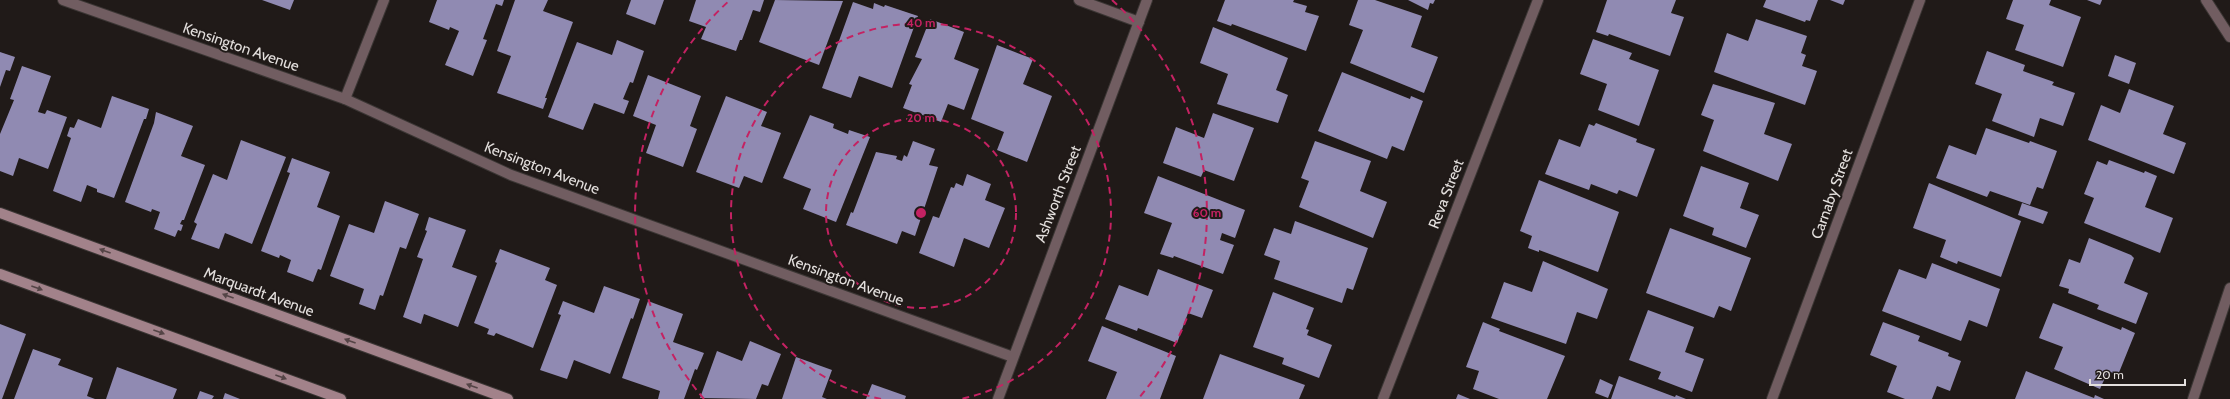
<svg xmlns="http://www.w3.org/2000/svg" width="2230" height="399" viewBox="0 0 2230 399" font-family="Cabin,sans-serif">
  <rect width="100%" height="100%" fill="#201a18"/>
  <g fill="#908ab2">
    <polygon points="262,0 294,0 290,10"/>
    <polygon points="437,0 504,0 502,6 496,4 483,39 487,40 473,76 445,65 459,31 450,27 449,30 429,22"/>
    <polygon points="515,0 548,0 543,11 573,22 545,98 547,98 543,109 497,93 511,56 497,51"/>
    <polygon points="631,0 664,0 655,25 626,14"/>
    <polygon points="696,0 764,0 760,12 753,10 742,40 740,40 736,51 701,39 706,27 689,21"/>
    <polygon points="775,0 843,1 819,65 759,42"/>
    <polygon points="1225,0 1294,0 1293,2 1307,6 1305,12 1319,16 1306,51 1232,24 1231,26 1217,21"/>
    <polygon points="1358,0 1375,0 1422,16 1411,47 1438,57 1424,93 1350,63 1363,30 1349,25"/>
    <polygon points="1408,0 1435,0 1433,4 1430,3 1428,10"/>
    <polygon points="1607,0 1676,0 1671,13 1684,17 1670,56 1609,34 1608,36 1596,32"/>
    <polygon points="1766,0 1818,0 1810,21 1806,20 1805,22 1763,7"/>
    <polygon points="1830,0 1845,0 1843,5"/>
    <polygon points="2013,0 2051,0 2049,5 2081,17 2063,67 2015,50 2024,25 2006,19"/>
    <polygon points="2087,0 2102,0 2100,5"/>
    <polygon points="853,2 873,9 874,3 884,7 885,5 918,16 892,88 859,76 851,98 822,88"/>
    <polygon points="930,19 964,32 954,59 979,69 964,110 948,104 941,122 903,108 912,85 909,84 922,59 915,57"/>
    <polygon points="1756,19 1807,36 1801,53 1806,55 1802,66 1817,71 1805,105 1714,72 1727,33 1748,41"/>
    <polygon points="1213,27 1288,58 1276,90 1288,95 1278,123 1217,104 1228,74 1200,63"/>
    <polygon points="1593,39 1632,53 1629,59 1659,70 1639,126 1598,110 1607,84 1580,74"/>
    <polygon points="617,40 644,51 633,83 630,82 623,99 629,101 624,114 594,103 583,130 548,117 577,42 612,55"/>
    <polygon points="997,45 1033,59 1023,84 1052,96 1027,162 997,150 1004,132 971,119"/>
    <polygon points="1987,51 2025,65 2023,71 2054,82 2052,85 2075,93 2063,126 2040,118 2034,137 1992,121 2002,94 1975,84"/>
    <polygon points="0,52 15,57 10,71 6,70 0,87"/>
    <polygon points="2115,55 2136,63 2129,84 2108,76"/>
    <polygon points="22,66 51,76 38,112 45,114 47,110 67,117 48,169 19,158 13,176 0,171 0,134 14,100 10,99"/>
    <polygon points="1342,72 1410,99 1411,96 1423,101 1404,151 1392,146 1387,159 1318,131"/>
    <polygon points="648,75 701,96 690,126 697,129 683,167 646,153 656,125 633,116"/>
    <polygon points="1713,84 1775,103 1764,134 1792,144 1778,181 1703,151 1714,120 1701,115"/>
    <polygon points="2129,89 2174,106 2163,134 2186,143 2174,174 2088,140 2101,105 2120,113"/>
    <polygon points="112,96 149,109 146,119 144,119 114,198 97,192 97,189 87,185 81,202 53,191 71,138 67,136 70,127 74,128 78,119 101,128"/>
    <polygon points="726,96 767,112 761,126 781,133 762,183 744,176 739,188 696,172"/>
    <polygon points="156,112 193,126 181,156 205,165 184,220 182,220 180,224 183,225 181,231 178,230 175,237 154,229 160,212 152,209 151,212 125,202 154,123"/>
    <polygon points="1213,113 1254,128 1234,181 1204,170 1201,177 1163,163 1176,127 1204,138"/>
    <polygon points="810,115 834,124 833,128 848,134 849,130 870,137 836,222 803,209 811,189 783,178"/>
    <polygon points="1596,123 1637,139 1636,142 1655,149 1637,197 1619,190 1617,194 1591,184 1589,190 1545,174 1559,139 1580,147 1589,124 1594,126"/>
    <polygon points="1986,128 2029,143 2030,141 2057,151 2043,189 2037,187 2030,205 1990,191 1987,197 1936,178 1949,145 1976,155"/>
    <polygon points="241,140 286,157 252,244 225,233 219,249 191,239 197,224 194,222 213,174 227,180"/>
    <polygon points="913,141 935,149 929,165 938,167 915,236 902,231 897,244 846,225 851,212 853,213 876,152 897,156 896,159 902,161 904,155 907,157"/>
    <polygon points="1315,141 1371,161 1360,191 1387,202 1373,238 1299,207 1309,181 1301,178"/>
    <polygon points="292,158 330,172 317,207 340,216 321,270 318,269 313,282 287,272 291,260 280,255 279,258 261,251 290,173 287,172"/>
    <polygon points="2109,160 2144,173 2145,171 2157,176 2145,207 2173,218 2160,253 2084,223 2094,198 2084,194 2097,161 2107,165"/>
    <polygon points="1701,166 1749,183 1740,208 1759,215 1746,248 1712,235 1714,228 1683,216"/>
    <polygon points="967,174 991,184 985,200 1005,208 989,248 964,238 954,267 919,253 933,216 939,218 951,187 954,188 956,183 963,186"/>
    <polygon points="1158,176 1245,210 1235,238 1222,233 1220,240 1234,245 1223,274 1174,256 1173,258 1160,254 1172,223 1144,213"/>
    <polygon points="1539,180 1619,212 1598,272 1539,250 1539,252 1528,248 1532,236 1520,231"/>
    <polygon points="1929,183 2021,221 2001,277 1958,261 1957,264 1940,257 1946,240 1913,228"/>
    <polygon points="385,201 419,214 406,249 400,247 383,296 380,295 375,310 359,304 364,289 330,276 349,224 374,233"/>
    <polygon points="2022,203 2048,212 2043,224 2018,215"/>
    <polygon points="429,217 466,230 452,267 477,276 458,327 424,314 421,324 403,317 423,259 417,257 427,231 425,230"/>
    <polygon points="1295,221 1368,248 1353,290 1347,288 1342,303 1274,279 1280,261 1264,255 1274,228 1291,234"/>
    <polygon points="1670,228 1751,258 1731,311 1719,306 1714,318 1646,293"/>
    <polygon points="2089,238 2131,255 2134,258 2124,283 2148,293 2136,324 2097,309 2099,305 2068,293 2069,289 2059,286 2069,259 2080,263"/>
    <polygon points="500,249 550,268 545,280 557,285 533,348 496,333 494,336 487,334 489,329 474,323 497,263 495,262"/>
    <polygon points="1543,261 1608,289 1597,319 1577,312 1566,344 1491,318 1504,282 1532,292"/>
    <polygon points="1932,263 2000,289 1987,327 1969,320 1961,341 1882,311 1899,269 1926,279"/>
    <polygon points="1158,269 1213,290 1202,318 1188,313 1177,343 1138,328 1137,331 1105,319 1119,285 1148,296"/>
    <polygon points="604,286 640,299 633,319 631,318 610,374 574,360 567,379 540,370 561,315 558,314 563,301 594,313"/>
    <polygon points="1273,292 1314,308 1306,329 1309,330 1307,335 1332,345 1319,378 1282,364 1284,358 1253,347"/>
    <polygon points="648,301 683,314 673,342 704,353 697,370 695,369 684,399 658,399 660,391 622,378"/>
    <polygon points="2053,303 2121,330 2122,327 2135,333 2118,375 2108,371 2100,389 2054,369 2063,347 2039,338"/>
    <polygon points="1648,310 1694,327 1685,352 1704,359 1692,392 1658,379 1661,372 1629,360"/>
    <polygon points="1483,322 1500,329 1499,331 1565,356 1547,399 1499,399 1473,389 1479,371 1466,367"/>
    <polygon points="1883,322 1920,336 1918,341 1949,353 1948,356 1961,361 1950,391 1937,386 1932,399 1905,399 1887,392 1897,366 1870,355"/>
    <polygon points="0,324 26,334 2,399 0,399"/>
    <polygon points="1102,326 1176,356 1160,399 1106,399 1117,372 1088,361"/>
    <polygon points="750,341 781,354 768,386 762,384 756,399 700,398 717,351 742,361"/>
    <polygon points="33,349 61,359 58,365 93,378 87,396 95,399 14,399"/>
    <polygon points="1220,354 1305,385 1299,399 1203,399"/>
    <polygon points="796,357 832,370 822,397 827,399 782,399"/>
    <polygon points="117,367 177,389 173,399 106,399"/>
    <polygon points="2026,371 2094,398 2095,395 2104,399 2015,399"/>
    <polygon points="1619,376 1675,397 1676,395 1686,399 1611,399"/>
    <polygon points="1600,379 1613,385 1608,398 1595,393"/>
    <polygon points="872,384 906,396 905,399 866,399"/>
    <polygon points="200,391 214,396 212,399 197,399"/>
    <polygon points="225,393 240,399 223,399"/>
    <polygon points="1458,394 1470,399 1456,399"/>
  </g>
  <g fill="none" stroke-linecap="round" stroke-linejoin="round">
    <defs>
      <g id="street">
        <polyline points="63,0 345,99 511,175 1013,357"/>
        <polyline points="1079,0 1139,22"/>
        <polyline points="2206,0 2230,37"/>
        <polyline points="345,99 384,0"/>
        <polyline points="998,399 1147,0"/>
        <polyline points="1383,399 1538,0"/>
        <polyline points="1772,399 1920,0"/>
        <polyline points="2193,399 2230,288"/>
      </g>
      <g id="secondary">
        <polyline points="0,213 508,399"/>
        <polyline points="0,274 341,399"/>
      </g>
    </defs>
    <use href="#street" stroke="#3b3634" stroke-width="12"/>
    <use href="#secondary" stroke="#3b3634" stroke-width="12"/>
    <use href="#street" stroke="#715d61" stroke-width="10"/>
    <use href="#secondary" stroke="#a2828a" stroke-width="10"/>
  </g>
  <defs><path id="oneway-solid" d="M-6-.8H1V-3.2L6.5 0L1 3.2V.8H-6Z"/></defs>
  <g fill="#544446">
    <use href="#oneway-solid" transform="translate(105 251) rotate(-160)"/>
    <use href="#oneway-solid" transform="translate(37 288) rotate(20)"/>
    <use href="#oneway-solid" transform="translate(228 296) rotate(-160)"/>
    <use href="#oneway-solid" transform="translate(159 332) rotate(20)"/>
    <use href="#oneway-solid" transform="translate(350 341) rotate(-160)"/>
    <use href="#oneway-solid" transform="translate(281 377) rotate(20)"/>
    <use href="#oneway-solid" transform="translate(472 386) rotate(-160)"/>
  </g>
  <g fill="none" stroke="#c42262" stroke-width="2" stroke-dasharray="7 5">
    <circle cx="921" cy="213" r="95"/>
    <path d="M881 399A190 190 0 1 1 961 399"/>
    <path d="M704 399A286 286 0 0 1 730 0M1112 0A286 286 0 0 1 1138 399"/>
  </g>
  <g text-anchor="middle" stroke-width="4" stroke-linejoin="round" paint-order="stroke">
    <g font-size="15" fill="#e3dfdd" stroke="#201a18">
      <text transform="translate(241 47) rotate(19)" y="5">Kensington Avenue</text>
      <text transform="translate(542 168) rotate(21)" y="5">Kensington Avenue</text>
      <text transform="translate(1058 194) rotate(-69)" y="5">Ashworth Street</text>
      <text transform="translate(1446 194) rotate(-69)" y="5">Reva Street</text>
      <text transform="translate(1832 194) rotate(-70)" y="5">Carnaby Street</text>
      <text transform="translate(846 280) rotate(20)" y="5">Kensington Avenue</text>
      <text transform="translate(259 292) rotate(20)" y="5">Marquardt Avenue</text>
    </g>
  </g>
  <circle cx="921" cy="213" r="6" fill="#c42262" stroke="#201a18" stroke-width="2"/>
  <g font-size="12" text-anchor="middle" font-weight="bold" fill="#c42262" stroke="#201a18" stroke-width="4" stroke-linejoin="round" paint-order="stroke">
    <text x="921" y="27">40 m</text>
    <text x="921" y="122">20 m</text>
    <text x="1207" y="217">60 m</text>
  </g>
  <path d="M2090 379v6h95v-6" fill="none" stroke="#e3dfdd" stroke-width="2"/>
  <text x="2096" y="379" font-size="12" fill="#e3dfdd" stroke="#201a18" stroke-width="3" paint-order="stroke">20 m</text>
</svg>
